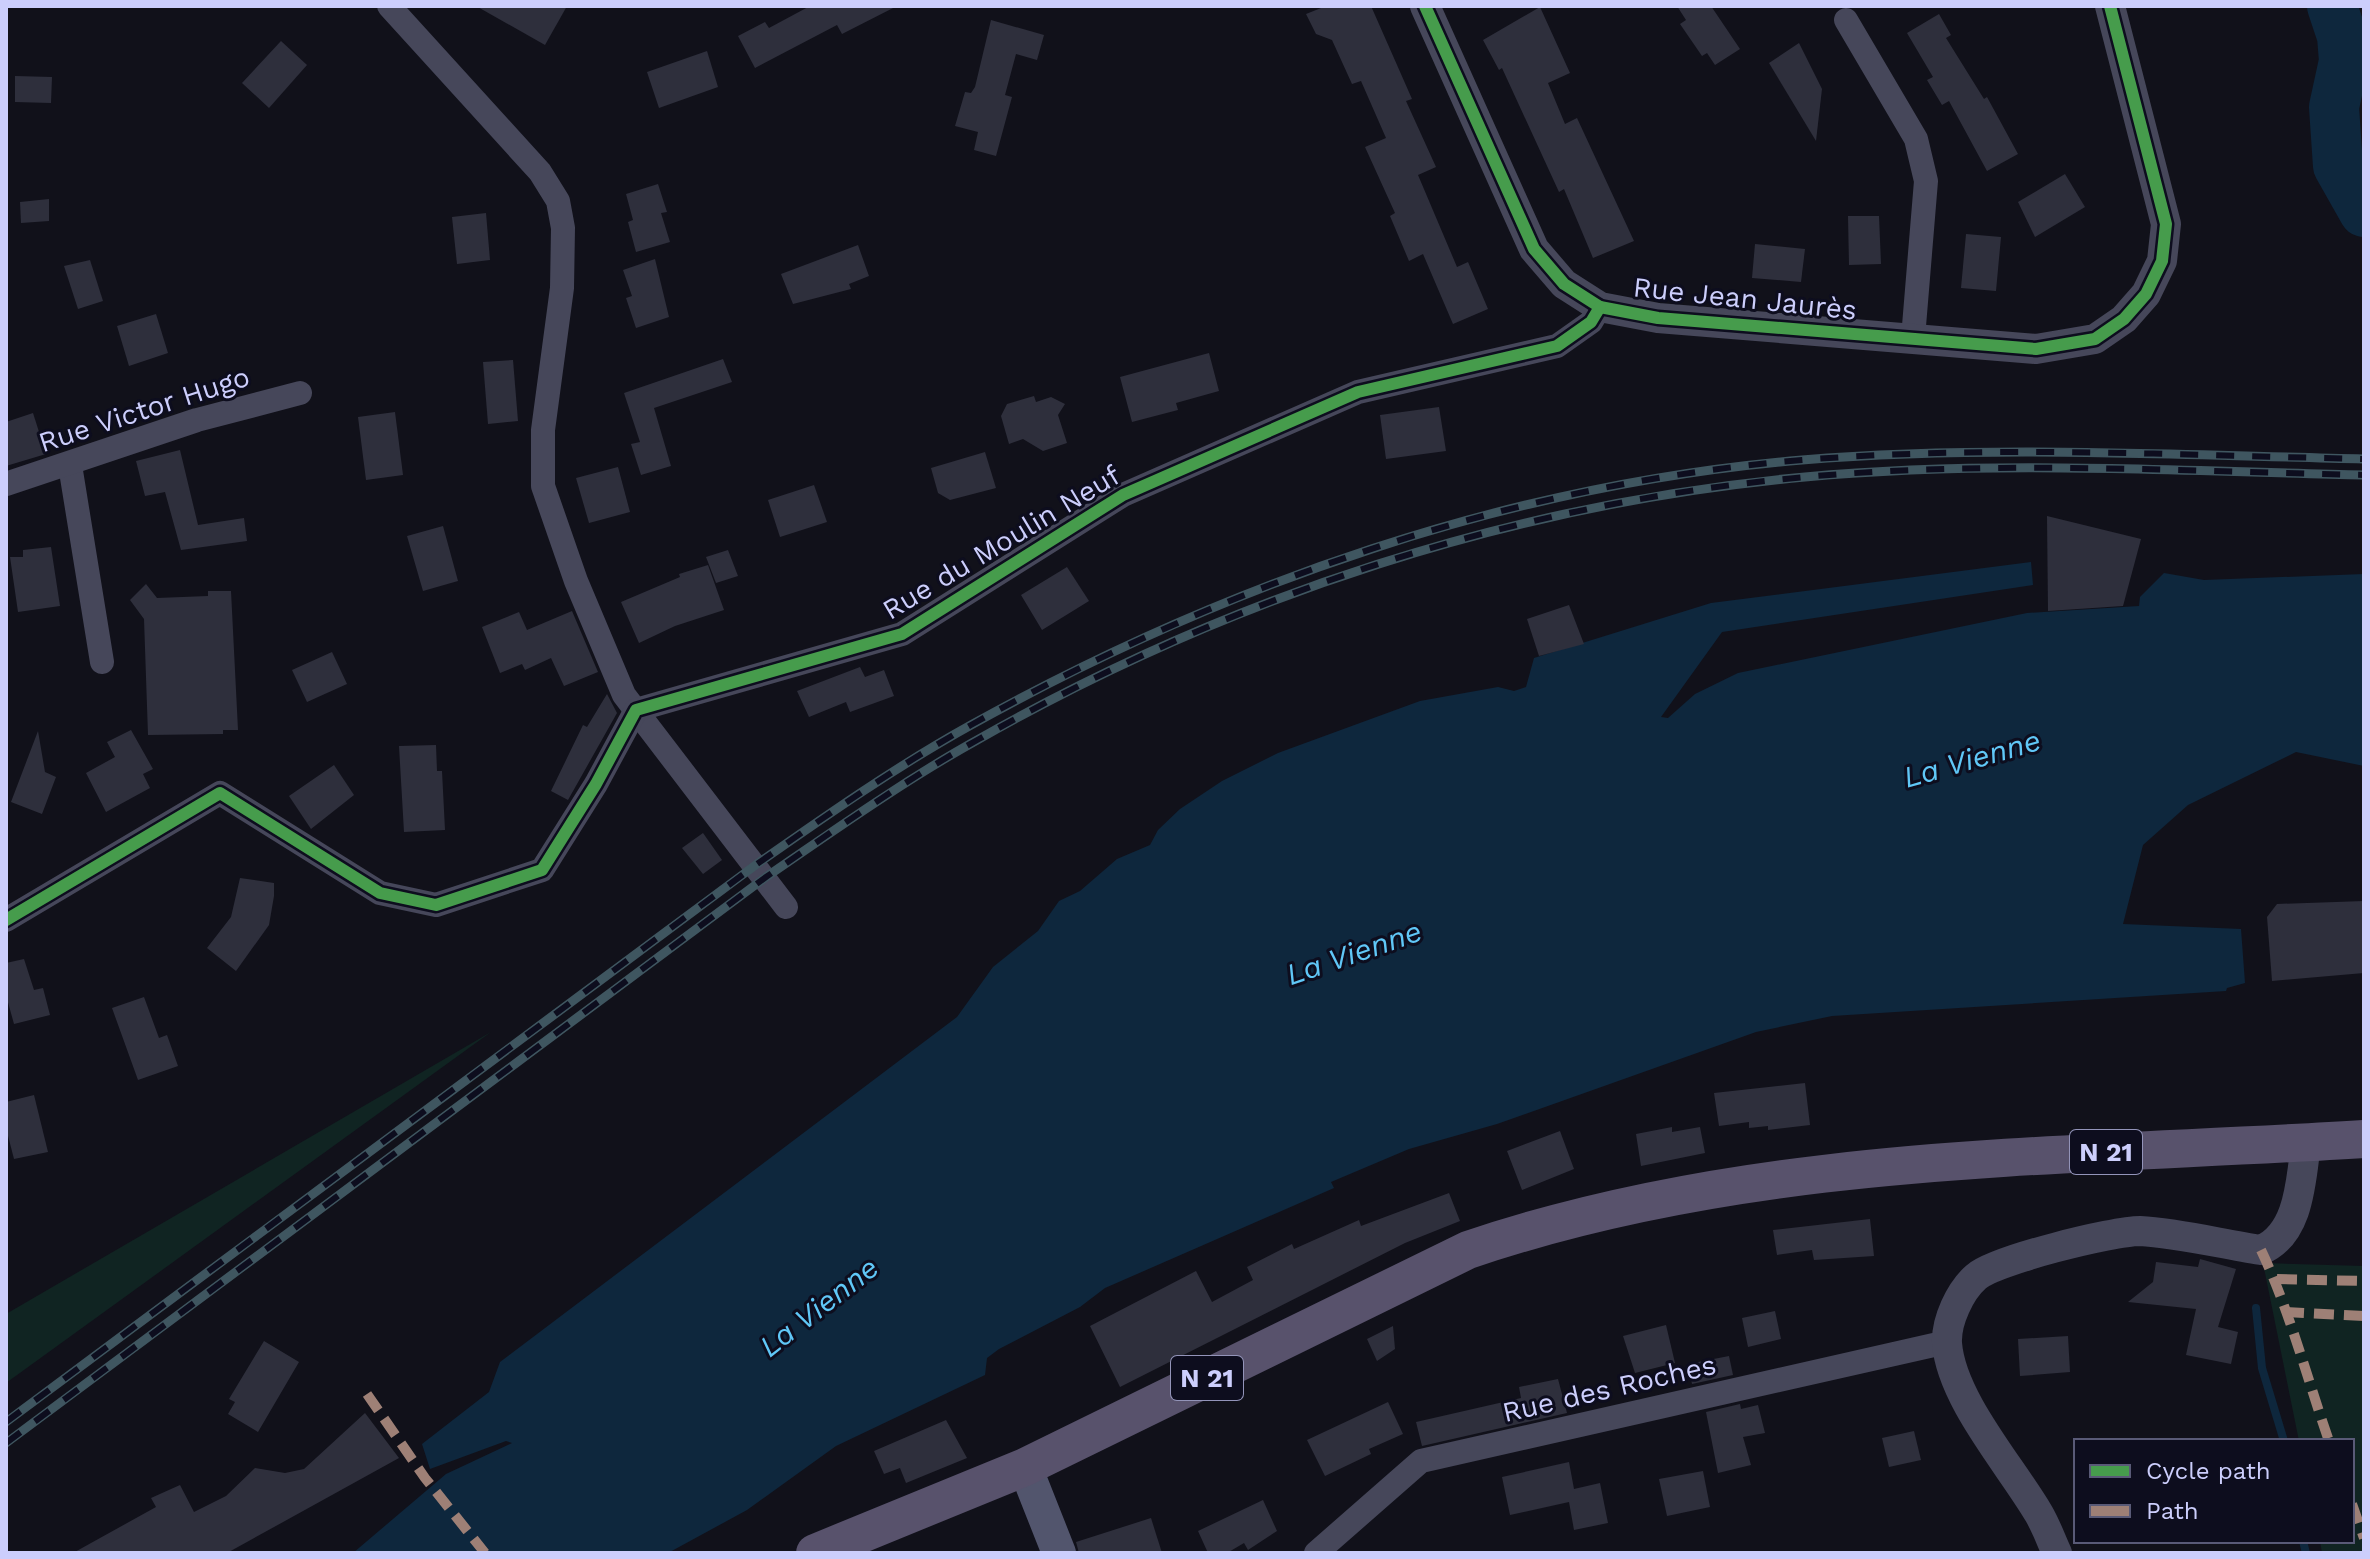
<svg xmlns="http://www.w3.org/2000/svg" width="2370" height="1559" viewBox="0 0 2370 1559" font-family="'Work Sans',sans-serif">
  <rect width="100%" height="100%" fill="#11111a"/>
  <g fill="#102422">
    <polygon points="491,1032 6,1383 6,1314"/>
    <polygon points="2263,1263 2364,1266 2364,1553 2322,1553 2320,1541 2352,1541 2352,1441 2299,1441"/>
  </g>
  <polygon fill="#0e273d" points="2031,562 2033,585 1722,632 1661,717 1668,718 1695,694 1738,673 2027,613 2139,606 2140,597 2164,573 2204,580 2364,574 2364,766 2296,752 2188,805 2143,845 2123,924 2241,929 2245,983 2227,988 2226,991 1832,1016 1756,1032 1497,1124 1409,1149 1331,1182 1334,1188 1105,1288 1080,1307 999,1349 987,1358 985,1375 836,1446 747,1510 668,1553 353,1553 446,1474 512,1443 506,1441 430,1469 422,1444 489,1392 500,1362 957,1017 993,967 1038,931 1059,901 1080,891 1117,859 1150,845 1158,830 1180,809 1222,781 1278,753 1420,701 1498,687 1514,691 1526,687 1534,658 1711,603"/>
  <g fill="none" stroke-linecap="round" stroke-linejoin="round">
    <g stroke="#0e273d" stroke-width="8">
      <polyline points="2256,1308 2262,1368 2284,1441"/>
      <polyline points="2303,1541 2306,1553"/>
    </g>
    <polyline stroke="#0e273d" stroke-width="50" points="2332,6 2342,36 2344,61 2334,107 2338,166 2364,212"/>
  </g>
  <g fill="#2e2f3c">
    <polygon points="476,6 567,6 545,45"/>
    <polygon points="810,6 897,6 842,34 837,25 755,68 738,36 765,22 769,28"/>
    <polygon points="1326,6 1371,6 1412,99 1406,101 1436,167 1418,175 1457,267 1468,262 1488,309 1453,324 1423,254 1409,261 1390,216 1395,213 1365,147 1386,138 1361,81 1352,84 1332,40 1316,34 1306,14"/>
    <polygon points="1677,6 1711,6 1740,49 1715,65 1707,53 1702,56 1680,24 1686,20"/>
    <polygon points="1540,7 1570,73 1548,83 1565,124 1577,118 1634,241 1593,258 1564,189 1559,192 1502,68 1499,70 1483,40"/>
    <polygon points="1939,14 1951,35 1946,38 1984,99 1987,97 2018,154 1987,171 1949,101 1942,105 1927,80 1933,77 1907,33"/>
    <polygon points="991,20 1044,35 1037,60 1016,54 1005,95 1012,97 996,156 974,150 978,132 955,126 965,92 971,93 975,87"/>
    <polygon points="281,41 307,65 269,108 242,83"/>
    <polygon points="1799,43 1822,89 1816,141 1769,63"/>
    <polygon points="707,51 718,87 659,108 647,72"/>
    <polygon points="15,76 52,77 51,103 15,102"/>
    <polygon points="2065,174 2085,207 2035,237 2018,202"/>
    <polygon points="658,184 667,212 661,213 670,242 636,252 628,222 633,220 626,194"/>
    <polygon points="49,199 49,221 21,223 20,202"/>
    <polygon points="486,213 490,260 457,264 452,217"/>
    <polygon points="1848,216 1879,216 1881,264 1849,265"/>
    <polygon points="1966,234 2001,237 1996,291 1961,288"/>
    <polygon points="1755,244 1805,249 1801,282 1752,278"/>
    <polygon points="858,245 869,276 849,284 851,289 793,304 781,274"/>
    <polygon points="655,259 669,317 636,328 626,298 632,296 623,270"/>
    <polygon points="90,260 103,301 78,309 64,266"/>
    <polygon points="156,314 168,353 129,366 117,326"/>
    <polygon points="1209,353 1219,391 1176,403 1178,410 1132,422 1120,377"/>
    <polygon points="723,359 732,382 654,408 671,466 641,475 631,444 640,442 624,393"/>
    <polygon points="513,360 518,421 488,424 483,362"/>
    <polygon points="1034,396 1036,402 1051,397 1065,404 1058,415 1067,443 1043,451 1023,439 1009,444 1001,416 1007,404"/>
    <polygon points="1439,407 1446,451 1386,459 1380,415"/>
    <polygon points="395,412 403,475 366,480 358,417"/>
    <polygon points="33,413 46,454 6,466 6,422"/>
    <polygon points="180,450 198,525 244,518 247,541 181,550 165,492 145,496 136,461"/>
    <polygon points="985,452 996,488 950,500 938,493 931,468"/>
    <polygon points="618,467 630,512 589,523 576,478"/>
    <polygon points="814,485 827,522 780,537 768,500"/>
    <polygon points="2047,516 2141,539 2123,606 2048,611"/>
    <polygon points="443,526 458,581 423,591 407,536"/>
    <polygon points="51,547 60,606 18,612 10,557 23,557 23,550"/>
    <polygon points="728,550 738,576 716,583 706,557"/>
    <polygon points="708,565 724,610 675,626 639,643 621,602 680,577 679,574"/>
    <polygon points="1067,567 1089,601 1042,630 1021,595"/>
    <polygon points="146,584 157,598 208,596 208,591 231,591 238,730 223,730 223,734 148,735 144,619 130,600"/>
    <polygon points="1569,605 1584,644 1539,656 1527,619"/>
    <polygon points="572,611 598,672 564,686 551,658 525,670 522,664 500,673 482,627 519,612 527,630"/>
    <polygon points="332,652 347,684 307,702 292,670"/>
    <polygon points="860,667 865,677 884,670 894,696 850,712 846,702 809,717 797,691"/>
    <polygon points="607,694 617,713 568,800 551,791 583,725 587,727"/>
    <polygon points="131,730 153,769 143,774 150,788 106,812 86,773 115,757 107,742"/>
    <polygon points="38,731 45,772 56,777 42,814 11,802"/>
    <polygon points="436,745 437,771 442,771 445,830 404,832 399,746"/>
    <polygon points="334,765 354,795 311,829 289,796"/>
    <polygon points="703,833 722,860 703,874 682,848"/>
    <polygon points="240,878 274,883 274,896 269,925 236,971 207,948 231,917"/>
    <polygon points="2364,901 2364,973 2272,981 2267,917 2277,904"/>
    <polygon points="24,959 34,990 43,988 50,1015 14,1024 6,995 6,963"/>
    <polygon points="144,997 159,1038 167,1035 178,1066 138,1080 112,1008"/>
    <polygon points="1805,1083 1810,1125 1768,1130 1768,1126 1749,1128 1749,1122 1719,1126 1714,1093"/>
    <polygon points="34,1095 48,1152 14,1159 6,1128 6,1102"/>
    <polygon points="1672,1127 1672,1132 1700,1127 1705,1153 1641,1166 1636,1134"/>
    <polygon points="1560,1131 1574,1169 1522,1190 1507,1151"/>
    <polygon points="1449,1193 1460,1221 1405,1243 1120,1387 1090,1326 1196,1271 1212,1302 1253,1280 1247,1267 1292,1244 1294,1249 1359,1220 1361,1226"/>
    <polygon points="1870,1219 1874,1256 1814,1260 1812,1250 1777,1255 1773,1230"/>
    <polygon points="2200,1259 2236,1269 2218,1327 2238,1332 2231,1364 2186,1355 2196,1309 2128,1302 2153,1282 2156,1262 2198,1267"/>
    <polygon points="1775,1311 1781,1339 1748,1347 1742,1318"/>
    <polygon points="1666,1325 1675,1363 1635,1373 1623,1336"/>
    <polygon points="1393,1326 1395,1349 1377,1361 1367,1339"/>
    <polygon points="2068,1336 2070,1372 2020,1376 2018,1339"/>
    <polygon points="264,1341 299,1362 258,1432 228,1414 235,1402 229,1399"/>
    <polygon points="1729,1356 1733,1375 1692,1384 1688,1364"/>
    <polygon points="1558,1379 1567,1413 1422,1446 1416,1422 1521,1398 1519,1387"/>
    <polygon points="1388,1402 1403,1434 1369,1449 1371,1454 1325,1476 1307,1440"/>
    <polygon points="1740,1404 1741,1409 1758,1405 1765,1433 1743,1437 1751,1465 1718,1473 1706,1412"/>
    <polygon points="365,1413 399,1458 227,1553 73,1553 156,1507 151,1498 180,1485 194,1512 226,1496 255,1468 285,1473 304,1469"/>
    <polygon points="946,1420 967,1458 906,1483 900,1468 884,1474 874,1451"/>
    <polygon points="1914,1431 1921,1460 1889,1467 1882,1438"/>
    <polygon points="1569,1462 1574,1489 1600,1483 1608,1523 1574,1530 1569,1502 1510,1515 1502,1477"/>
    <polygon points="1703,1471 1710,1507 1667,1516 1659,1479"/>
    <polygon points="1263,1500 1277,1531 1248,1550 1244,1543 1227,1553 1208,1553 1198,1531"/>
    <polygon points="1151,1518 1162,1553 1079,1553 1076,1542"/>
  </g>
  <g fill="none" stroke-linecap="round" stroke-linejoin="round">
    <g stroke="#46475a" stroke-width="24">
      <polyline points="389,6 540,172 558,201 563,228 562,288 543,430 543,486 576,581 624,695 786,907"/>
      <polyline points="1846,20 1916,139 1926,181 1913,338"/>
      <polyline points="70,465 102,662"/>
      <polyline points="6,484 197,420 300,393"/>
      <polyline points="6,920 220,793 380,893 436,905 542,870 596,784 636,710 902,634 1123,495 1358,392 1557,346 1591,322 1600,307"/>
      <polyline points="1316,1553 1421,1461 1947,1342"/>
    </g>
    <g stroke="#46475a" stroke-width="30">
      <polyline points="1425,6 1534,249 1564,284 1600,307 1658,318 2036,349 2095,339 2124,319 2146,294 2162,261 2166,224 2110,6"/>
      <path d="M 2057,1553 C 2051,1540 2046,1526 2039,1514 C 2011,1466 1951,1399 1947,1343 C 1946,1321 1960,1291 1976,1277 C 1995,1260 2113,1231 2140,1231 C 2179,1233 2221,1244 2261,1250 C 2300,1234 2301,1179 2306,1143"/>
    </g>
    <polyline stroke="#52556d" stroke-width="34" points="1025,1467 1059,1553"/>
    <path stroke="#58526c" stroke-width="38" d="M 815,1553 L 1025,1467 L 1468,1250 C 1757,1152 2063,1158 2364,1139"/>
    <defs>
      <g id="rail">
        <path d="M 6,1422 L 757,864 C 827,815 897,766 971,725 C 1225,584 1511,484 1802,460 C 1988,445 2177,455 2364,459"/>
        <path d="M 6,1443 L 766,877 C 836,829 905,780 979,739 C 1231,596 1516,503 1805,477 C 1991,460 2178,471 2364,475"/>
      </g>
    </defs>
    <use href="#rail" stroke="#3f5660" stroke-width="9"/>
    <use href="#rail" stroke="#0d0d1e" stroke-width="6" stroke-dasharray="18" stroke-linecap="butt"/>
    <g stroke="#9e8076" stroke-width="10" stroke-dasharray="20 10" stroke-linecap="butt">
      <path d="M 2261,1250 C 2289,1309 2307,1378 2329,1441"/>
      <polyline points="2277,1279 2364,1281"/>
      <polyline points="2284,1312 2364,1316"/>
      <polyline points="367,1394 425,1478 485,1553"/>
      <polyline points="2352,1504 2364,1538"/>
    </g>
    <defs>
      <g id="cycleway">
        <polyline points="1425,6 1534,249 1564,284 1600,307 1658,318 2036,349 2095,339 2124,319 2146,294 2162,261 2166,224 2110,6"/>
        <polyline points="6,920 220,793 380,893 436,905 542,870 596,784 636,710 902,634 1123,495 1358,392 1557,346 1591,322 1600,307"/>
      </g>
    </defs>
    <use href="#cycleway" stroke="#0d0d1e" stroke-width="17"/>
    <use href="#cycleway" stroke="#469c4c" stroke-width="12"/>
  </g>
  <g text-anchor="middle" stroke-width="6" stroke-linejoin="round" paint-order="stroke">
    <g fill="#0d0d1e" stroke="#9394b9" stroke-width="2">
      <rect x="2070" y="1130" width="72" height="44" rx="6"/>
      <rect x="1171" y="1356" width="72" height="44" rx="6"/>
    </g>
    <g font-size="26" font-weight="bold" fill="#cccefc">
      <text x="2106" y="1161">N 21</text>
      <text x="1207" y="1387">N 21</text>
    </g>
    <g font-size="28" fill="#cccefc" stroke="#0d0d1e">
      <text transform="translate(1745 298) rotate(6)" y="10">Rue Jean Jaurès</text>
      <text transform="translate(144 409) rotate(-18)" y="10">Rue Victor Hugo</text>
      <text transform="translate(1001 542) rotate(-31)" y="10">Rue du Moulin Neuf</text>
      <text transform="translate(1609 1388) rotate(-13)" y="10">Rue des Roches</text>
    </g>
    <g font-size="30" font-style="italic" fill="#60c7f7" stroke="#0d0d1e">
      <text transform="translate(1972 759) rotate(-16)" y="10">La Vienne</text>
      <text transform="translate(1354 953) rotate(-19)" y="10">La Vienne</text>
      <text transform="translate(819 1307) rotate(-38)" y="10">La Vienne</text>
    </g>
  </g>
  <rect width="2370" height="1559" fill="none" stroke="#cccefc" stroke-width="16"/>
  <rect x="2074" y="1439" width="280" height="104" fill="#0d0d1e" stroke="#595a77" stroke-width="2"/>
  <rect x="2090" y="1465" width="40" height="12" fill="#469c4c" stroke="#595a77" stroke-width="2"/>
  <text x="2146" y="1479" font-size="24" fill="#cccefc">Cycle path</text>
  <rect x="2090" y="1505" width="40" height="12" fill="#9e8076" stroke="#595a77" stroke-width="2"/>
  <text x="2146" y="1519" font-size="24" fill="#cccefc">Path</text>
</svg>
